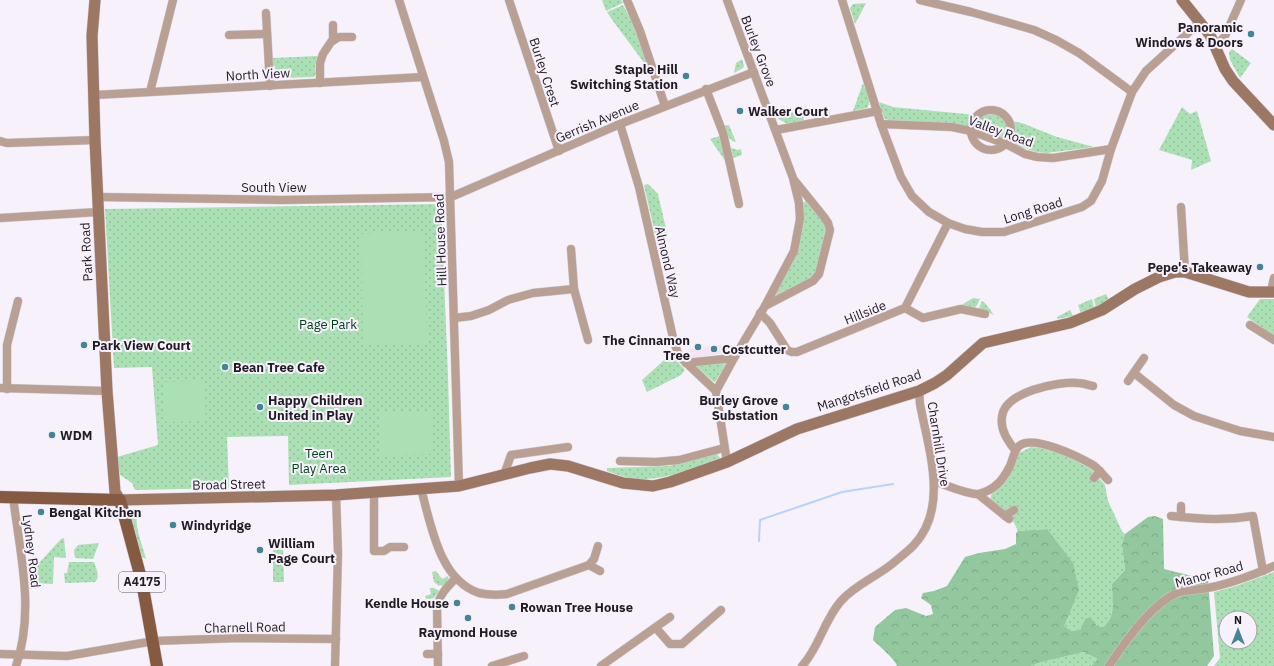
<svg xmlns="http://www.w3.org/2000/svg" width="1274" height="666" viewBox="0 0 1274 666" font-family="'IBM Plex Sans',sans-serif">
  <defs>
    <pattern id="green-dots" width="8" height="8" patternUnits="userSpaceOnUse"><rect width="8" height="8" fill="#abe0b4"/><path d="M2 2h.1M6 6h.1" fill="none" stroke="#93c09b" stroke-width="1.8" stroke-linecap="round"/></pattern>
    <pattern id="forest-crowns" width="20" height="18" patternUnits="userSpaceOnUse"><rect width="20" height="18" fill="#93c79d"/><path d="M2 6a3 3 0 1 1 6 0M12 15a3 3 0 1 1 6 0" fill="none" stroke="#7eaa87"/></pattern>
  </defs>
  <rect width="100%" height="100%" fill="#f7f1fc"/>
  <polygon fill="#f6e3f4" points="727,344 729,353 689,358 688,349"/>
  <g fill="url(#green-dots)" fill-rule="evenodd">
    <polygon points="602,0 621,0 623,3 606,11"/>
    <polygon points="866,3 855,24 850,8 853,4"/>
    <polygon points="623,5 634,25 648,68 613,21 607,12"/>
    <polygon points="1232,49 1251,63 1240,78 1230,60 1229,52"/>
    <polygon points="318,56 315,65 316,73 314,77 277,78 275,75 275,66 273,65 273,58"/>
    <polygon points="742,59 744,66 743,68 734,73 736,63"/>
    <path d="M 863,83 C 866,91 873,101 867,108 L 853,111 Z"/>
    <polygon points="879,102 893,107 976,115 997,114 1005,120 1022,123 1057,137 1094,147 1047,153 1036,152 952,124 888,120 884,118"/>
    <polygon points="1182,107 1190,114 1197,111 1211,161 1191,170 1192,160 1159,150"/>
    <polygon points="794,109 803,112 804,121 788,124 778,119 776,114"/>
    <polygon points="829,110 830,116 815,118 814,112"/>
    <path d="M 729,125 L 736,142 C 728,141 727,133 724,126 Z"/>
    <polygon points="720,136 726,162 710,139"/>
    <polygon points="731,148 738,150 741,149 742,155 733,158"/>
    <polygon points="648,184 658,194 667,233 662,252 659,252 644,185"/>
    <polygon points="807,200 824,221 826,228 816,271 813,277 776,298 774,295 793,261 802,204"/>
    <polygon points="441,204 448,376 451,477 289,485 288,436 227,437 229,488 135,490 132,483 120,475 117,457 158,445 152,367 114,368 105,209"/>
    <polygon points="1106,294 1109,300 1096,308 1094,299"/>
    <polygon points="973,298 980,299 976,307 960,306"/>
    <polygon points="1092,299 1095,311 1081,314 1078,305"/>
    <polygon points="1260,299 1274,299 1274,336 1247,317"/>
    <polygon points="982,301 985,303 994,315 979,308"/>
    <polygon points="1070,310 1073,316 1057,319 1057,317"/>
    <polygon points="672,353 677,361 685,370 681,375 647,392 642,380"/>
    <polygon points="726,363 716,381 714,382 697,367 698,364"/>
    <path d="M 1031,447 L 1040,448 L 1063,454 L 1091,469 L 1105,485 L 1108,501 L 1122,531 L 1125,534 L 1122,546 L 1125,570 L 1112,584 C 1113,601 1116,615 1103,627 L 1097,626 L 1085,619 L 1080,630 L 1071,631 L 1064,626 L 1047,529 L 1018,531 C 1015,525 1011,516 1006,511 C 999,505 987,504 992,493 C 1010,483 1011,470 1019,453 Z"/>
    <path d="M 714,453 L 717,454 L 720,458 C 695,467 668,480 640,479 C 629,479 618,475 607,471 L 607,468 L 668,466 L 688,462 Z"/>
    <path d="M 138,512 C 133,524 143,546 146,559 L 142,557 L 130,517 L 130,513 Z"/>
    <polygon points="64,538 66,558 54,557 53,584 32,583 30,564 39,563 61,539"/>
    <polygon points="99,543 93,559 75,558 74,550 78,545"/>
    <polygon points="283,545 284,582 273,582 273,546"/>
    <path d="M 69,562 L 94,562 C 96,569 101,576 95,582 L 65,583 L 64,573 L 67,573 Z"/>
    <polygon points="436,571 442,579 448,576 449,580 444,586 440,585 439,586 434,582 432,572"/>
    <path d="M 1274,572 L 1274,666 L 1214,666 L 1220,658 L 1214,592 L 1236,586 ZM 1226,618 L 1250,618 L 1250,642 L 1226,642 Z"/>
    <polygon points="430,588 434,588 439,591 434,598 426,599 425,596 431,594"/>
    <polygon points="1084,652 1099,659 1091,666 1031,666 1038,663"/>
  </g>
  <path fill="url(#forest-crowns)" d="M 1155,516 L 1163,519 L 1164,569 L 1208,580 L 1214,656 L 1207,666 L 1091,666 L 1098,659 L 1084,652 L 1038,663 L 1031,666 L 897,666 C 895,659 879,646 873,640 L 875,627 L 895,610 L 906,608 L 926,616 L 933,614 L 931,605 L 921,598 L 923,593 L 934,591 L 947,586 L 965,557 L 979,553 L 1005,549 L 1016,544 L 1016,533 L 1018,531 L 1047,529 L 1073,563 L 1079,590 L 1064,626 L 1071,631 L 1080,630 L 1085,619 L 1090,617 L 1097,626 L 1103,627 C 1117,615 1112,600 1112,584 L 1125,570 L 1122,545 L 1125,534 L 1148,517 Z"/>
  <g fill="#abe0b4">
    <polygon points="424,232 427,343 363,344 361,234"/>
    <polygon points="204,381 206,421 166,422 164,382"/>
    <polygon points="380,412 431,412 432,454 381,455"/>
  </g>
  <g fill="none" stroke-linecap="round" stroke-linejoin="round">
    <polyline stroke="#b6d3fc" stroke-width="2" points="759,541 760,520 842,492 893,484"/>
    <defs>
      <g id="street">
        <polyline points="399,0 444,141 449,162 459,486"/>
        <polyline points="509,0 559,151"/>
        <polyline points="627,0 640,31 665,106"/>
        <polyline points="727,0 793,178 799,203 800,219 794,251 765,306 734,358 716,391 727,462"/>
        <polyline points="842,0 881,124 901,177 912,196 929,212 948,223 965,229 982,232 1004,232 1082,207 1091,201 1102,181 1111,149 1132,92 1146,71 1200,22"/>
        <polyline points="920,0 971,12 1034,30 1056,40 1079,53 1132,92"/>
        <polyline points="266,13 270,86"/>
        <polyline points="333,25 333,40"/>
        <polyline points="229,35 267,34"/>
        <polyline points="1216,46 1225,36 1241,0"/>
        <polyline points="320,83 320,63 323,54 331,42 339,37 352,37"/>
        <polyline points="706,89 723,133 739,204"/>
        <polyline points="150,92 173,0"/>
        <polyline points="95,95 423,77"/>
        <circle cx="991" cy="130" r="20"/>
        <polyline points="620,124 639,187 674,342 679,356 716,391"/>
        <polyline points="881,124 952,127 971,131 1006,144 1025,154 1037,157 1053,158 1111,149"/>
        <polyline points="776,130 878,111"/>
        <polyline points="0,141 7,143 95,140"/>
        <polyline points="98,197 282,200 451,197 620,124 754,72"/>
        <polyline points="1181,207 1185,272"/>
        <polyline points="0,218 98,212"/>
        <polyline points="571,249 574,289 588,340"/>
        <polyline points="1271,291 1274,278"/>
        <polyline points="765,306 813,281 819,274 830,230 828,223 824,217 795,181"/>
        <polyline points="905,308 923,318 961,309 985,314"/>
        <polyline points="760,313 770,323 787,350 792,352 797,352 905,308 948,223"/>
        <polyline points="454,318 471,316 489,310 508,300 533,293 574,289"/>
        <polyline points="1250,325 1274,340"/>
        <polyline points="686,363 734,358"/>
        <polyline points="1134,373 1174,405 1194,416 1240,431 1274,437"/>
        <polyline points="1128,381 1144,358"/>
        <polyline points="0,388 107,391"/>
        <polyline points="7,389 7,345 18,301"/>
        <path d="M 1015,450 C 1008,441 1000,430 1002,417 C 1004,392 1058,381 1078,383 C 1083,383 1088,385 1093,386"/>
        <polyline points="620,461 656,462 679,460 724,448"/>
        <polyline points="504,475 511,455 568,447"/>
        <polyline points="1094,478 1100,471"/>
        <path d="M 934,481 C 946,485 966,494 978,494 C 981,494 984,492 987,491 C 998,486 1003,479 1009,468 C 1013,461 1013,452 1019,446 C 1033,434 1079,457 1093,465 C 1099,469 1103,475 1108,480"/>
        <path d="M 421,489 C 431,524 439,580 479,593 C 488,595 498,595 507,594 L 589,565 L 594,559 L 598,546"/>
        <polyline points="374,492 374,551 384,551 390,547 404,547"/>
        <polyline points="979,495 1009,519"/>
        <path d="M 13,497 C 20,553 35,611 16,666"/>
        <polyline points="1181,506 1181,517"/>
        <polyline points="1005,516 1014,510"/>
        <path d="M 1171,516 C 1201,519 1224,521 1253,516 L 1263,571"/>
        <polyline points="589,565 600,571"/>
        <polyline points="656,628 670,644 682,644 721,610"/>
        <polyline points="0,654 67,656 154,641 240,638 336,639"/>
        <polyline points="427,654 438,654"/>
        <polyline points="335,666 338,553 336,495"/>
        <path d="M 438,666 L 437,608 C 439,595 447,587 456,578"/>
        <polyline points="492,666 524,656"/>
        <polyline points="601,666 670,617"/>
        <path d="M 802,666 C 819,648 824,620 841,601 C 855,585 876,577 892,564 C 899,558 907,552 913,546 C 950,508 928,448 920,404 L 919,391"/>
        <path d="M 1109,666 C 1124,643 1151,604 1177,593 C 1186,590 1198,590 1207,588 C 1230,584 1253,575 1274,566"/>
      </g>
      <g id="secondary">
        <polyline points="95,0 92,36 95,140 107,391 115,492 120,500 336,495 445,487 459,486 530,468 550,464 568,466 623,483 653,486 670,482 727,462 797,429 919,391 935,383 947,375 983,343 1070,323 1102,310 1135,289 1159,277 1175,272 1185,272 1249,292 1274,292"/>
        <polyline points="1182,0 1210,35 1225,69 1233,81 1274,125"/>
      </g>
      <polyline id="primary" points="0,497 120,500 142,582 157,666"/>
    </defs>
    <use href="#street" stroke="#d0cad5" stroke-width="9"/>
    <use href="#secondary" stroke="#d0cad5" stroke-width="12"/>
    <use href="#primary" stroke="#d0cad5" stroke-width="13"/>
    <use href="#street" stroke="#baa092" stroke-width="8"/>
    <use href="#secondary" stroke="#9c7763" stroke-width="11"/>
    <use href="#primary" stroke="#865a41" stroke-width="12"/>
  </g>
  <g fill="#438497" stroke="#f7f1fc" stroke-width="1.5">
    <circle cx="1251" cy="34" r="4"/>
    <circle cx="686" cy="76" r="4"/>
    <circle cx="740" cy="111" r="4"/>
    <circle cx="1260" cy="267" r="4"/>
    <circle cx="84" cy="345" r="4"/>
    <circle cx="698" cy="347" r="4"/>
    <circle cx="714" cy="349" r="4"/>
    <circle cx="225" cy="367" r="4"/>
    <circle cx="260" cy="407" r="4"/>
    <circle cx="786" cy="407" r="4"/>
    <circle cx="52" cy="435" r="4"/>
    <circle cx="41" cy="512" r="4"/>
    <circle cx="173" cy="525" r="4"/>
    <circle cx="260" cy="550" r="4"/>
    <circle cx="457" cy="603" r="4"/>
    <circle cx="512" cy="607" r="4"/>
    <circle cx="468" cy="618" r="4"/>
  </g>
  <g text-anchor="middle" stroke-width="4" stroke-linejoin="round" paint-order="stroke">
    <rect fill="#f7f1fc" stroke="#605b66" stroke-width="1" x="119" y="572" width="46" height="20" rx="3"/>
    <g font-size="12" font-weight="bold" fill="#201b25">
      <text x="142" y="586">A4175</text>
    </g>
    <g font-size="13" font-weight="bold" fill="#201b25" stroke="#f7f1fc" text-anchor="start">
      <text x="1243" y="32" text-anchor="end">Panoramic<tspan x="1243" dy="15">Windows &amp; Doors</tspan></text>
      <text x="678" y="74" text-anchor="end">Staple Hill<tspan x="678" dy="15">Switching Station</tspan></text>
      <text x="748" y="116">Walker Court</text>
      <text x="1252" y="272" text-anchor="end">Pepe's Takeaway</text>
      <text x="690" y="345" text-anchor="end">The Cinnamon<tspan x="690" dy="15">Tree</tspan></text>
      <text x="92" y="350">Park View Court</text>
      <text x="722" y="354">Costcutter</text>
      <text x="233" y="372">Bean Tree Cafe</text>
      <text x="268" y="405">Happy Children<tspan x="268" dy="15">United in Play</tspan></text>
      <text x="778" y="405" text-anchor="end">Burley Grove<tspan x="778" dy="15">Substation</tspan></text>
      <text x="60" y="440">WDM</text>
      <text x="49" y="517">Bengal Kitchen</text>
      <text x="181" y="530">Windyridge</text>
      <text x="268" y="548">William<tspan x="268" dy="15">Page Court</tspan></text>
      <text x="449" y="608" text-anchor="end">Kendle House</text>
      <text x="520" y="612">Rowan Tree House</text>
      <text x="468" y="637" text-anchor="middle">Raymond House</text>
    </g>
    <g font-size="13" fill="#201b25" stroke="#f7f1fc">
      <text transform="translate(759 51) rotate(69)" y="5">Burley Grove</text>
      <text transform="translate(545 72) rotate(72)" y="5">Burley Crest</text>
      <text transform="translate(258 74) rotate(-3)" y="5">North View</text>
      <text transform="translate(597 121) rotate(-23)" y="5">Gerrish Avenue</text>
      <text transform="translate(1001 131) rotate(20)" y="5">Valley Road</text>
      <text x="274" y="192">South View</text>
      <text transform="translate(1033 210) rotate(-17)" y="5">Long Road</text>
      <text transform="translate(440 240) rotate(-92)" y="5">Hill House Road</text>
      <text transform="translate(86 252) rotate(-93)" y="5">Park Road</text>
      <text transform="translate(668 262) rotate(77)" y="5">Almond Way</text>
      <text transform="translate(865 312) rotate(-22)" y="5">Hillside</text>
      <text transform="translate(869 390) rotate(-18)" y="5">Mangotsfield Road</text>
      <text transform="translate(939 444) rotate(81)" y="5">Charnhill Drive</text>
      <text transform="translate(229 484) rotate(-1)" y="5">Broad Street</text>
      <text transform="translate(32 551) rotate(83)" y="5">Lydney Road</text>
      <text transform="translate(1209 574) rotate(-15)" y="5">Manor Road</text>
      <text transform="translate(245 627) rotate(-1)" y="5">Charnell Road</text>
    </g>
    <g font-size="13" fill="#03421b" stroke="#f7f1fc">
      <text x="328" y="329">Page Park</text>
      <text x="319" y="458">Teen<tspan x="319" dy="15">Play Area</tspan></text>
    </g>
  </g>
  <g transform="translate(1238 630)"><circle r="19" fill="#f7f1fc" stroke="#a19ba6"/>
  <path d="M0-3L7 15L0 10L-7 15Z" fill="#438497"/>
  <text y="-6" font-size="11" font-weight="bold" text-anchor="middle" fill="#201b25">N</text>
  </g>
</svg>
